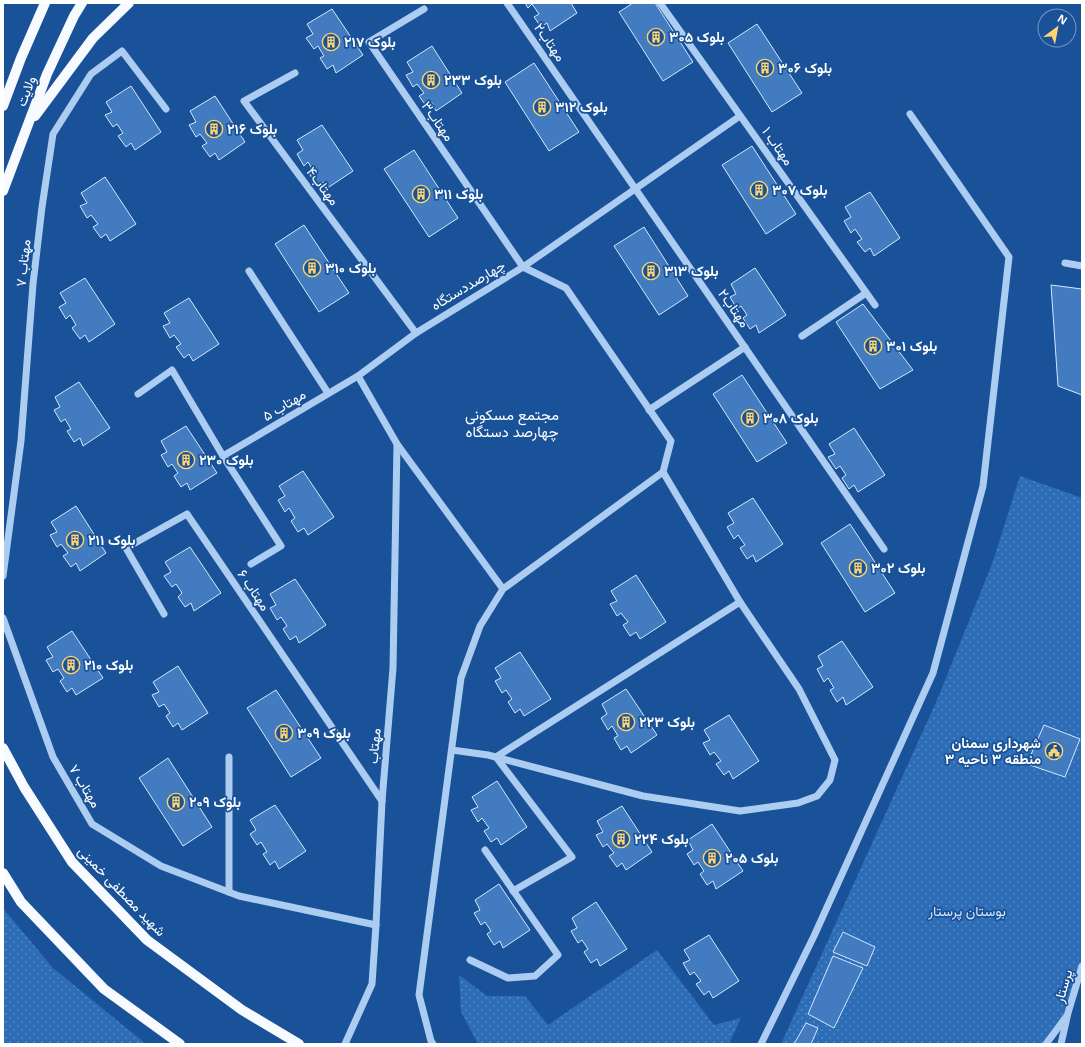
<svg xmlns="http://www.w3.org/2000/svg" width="1085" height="1047" viewBox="0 0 1085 1047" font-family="'Noto Sans',Vazirmatn,sans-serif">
  <defs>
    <pattern id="park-dots" width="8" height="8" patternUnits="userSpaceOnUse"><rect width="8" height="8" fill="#2d6cb6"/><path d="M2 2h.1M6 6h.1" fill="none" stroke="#5789c5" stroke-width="1.8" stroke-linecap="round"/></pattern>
  </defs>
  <rect width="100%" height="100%" fill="#195298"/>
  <g fill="url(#park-dots)">
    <polygon points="1020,476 1082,498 1082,966 1068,1013 1046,1044 781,1044 937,700 992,564"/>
    <polygon points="3,908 53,968 146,1044 3,1044"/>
    <polygon points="657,950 714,1025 741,1018 729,1044 478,1044 461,1012 459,975 487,996 525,996 548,1025"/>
  </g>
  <g fill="#427bbf" stroke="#d4e7fc">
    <polygon points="525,3 571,3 577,13 550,31 547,23 541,27 534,17 539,14 532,4 528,8"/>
    <polygon points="633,3 655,3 693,62 663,81 619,12"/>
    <polygon points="332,9 363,55 336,73 333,65 327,69 320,58 324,56 318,46 314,49 306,38 313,34 307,24"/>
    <polygon points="757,24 802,93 772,112 728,43"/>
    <polygon points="432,46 462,93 436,111 432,103 427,107 419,96 424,93 417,84 413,87 406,75 413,72 407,62"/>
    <polygon points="534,63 579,132 549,151 505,82"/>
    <polygon points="131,86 161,132 135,150 131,143 126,147 118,136 123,133 117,124 113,127 105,115 112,112 106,102"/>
    <polygon points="215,96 245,142 219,160 215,153 210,157 202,146 207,143 200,134 196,137 189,125 196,122 190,111"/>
    <polygon points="322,125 353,171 326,189 323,182 317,186 310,175 314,172 308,162 304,166 297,154 303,150 297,140"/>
    <polygon points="752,146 796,214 766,234 722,165"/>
    <polygon points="414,150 458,218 429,237 384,169"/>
    <polygon points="105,177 136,224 110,241 106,234 101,238 93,227 98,224 91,215 87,218 80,206 87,203 81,193"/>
    <polygon points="870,192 900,238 874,256 870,248 865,252 857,242 862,239 855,229 851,233 844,221 851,217 845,207"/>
    <polygon points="304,225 349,293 319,312 275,244"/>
    <polygon points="644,227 688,296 659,315 614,246"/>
    <polygon points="755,268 786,315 759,333 756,325 750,329 743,318 747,315 741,306 737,309 730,297 736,294 731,284"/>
    <polygon points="85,278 115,324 89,342 85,335 80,339 72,328 76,325 70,315 66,319 59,307 66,303 60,293"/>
    <polygon points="1051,285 1082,289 1082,395 1058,386"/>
    <polygon points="189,298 219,344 193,361 189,354 184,358 176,347 181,344 174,335 170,338 163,326 170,323 164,313"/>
    <polygon points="863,304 913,370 880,389 836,322"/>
    <polygon points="742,375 787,443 757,462 713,394"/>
    <polygon points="79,382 110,428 83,446 80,438 74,442 67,431 71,429 65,419 61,422 54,410 60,407 55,397"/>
    <polygon points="186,426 217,473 190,490 187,483 181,487 174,476 178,473 172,464 168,467 161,455 167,452 161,441"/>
    <polygon points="854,428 885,475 858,492 854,485 849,489 842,478 846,475 840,466 836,469 828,457 835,454 829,444"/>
    <polygon points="303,471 334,517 308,535 304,528 298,532 291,521 295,518 289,508 285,512 278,500 285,496 279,486"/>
    <polygon points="753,498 783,544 756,562 753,555 747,559 740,548 745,545 738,535 734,539 727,527 734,523 728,513"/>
    <polygon points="76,506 106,553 80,571 76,563 71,567 63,556 68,553 61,544 57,547 50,535 57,532 51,522"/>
    <polygon points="850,524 895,593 865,612 821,543"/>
    <polygon points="190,547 221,593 194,611 191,603 185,607 178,597 182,593 176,584 172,587 164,576 171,572 165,562"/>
    <polygon points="636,575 666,622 640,639 636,632 630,636 623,625 628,622 621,613 617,616 610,604 617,601 611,591"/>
    <polygon points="295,579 326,625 299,643 296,636 290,640 283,629 287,626 281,617 277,620 270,608 276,605 270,594"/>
    <polygon points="72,631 103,678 76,695 72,688 67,692 60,681 64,678 58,669 53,672 46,660 53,657 47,647"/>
    <polygon points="842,641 873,687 846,705 843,697 837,702 830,690 834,688 828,678 824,682 817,669 823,666 818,656"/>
    <polygon points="520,652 551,699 524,716 520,709 515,713 508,702 512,699 506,690 502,693 495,681 501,678 495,668"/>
    <polygon points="178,666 208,713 182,730 178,723 173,727 166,716 170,713 164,704 159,707 152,695 159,692 153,682"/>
    <polygon points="626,689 657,735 631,753 627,746 621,750 614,738 618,736 612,726 608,730 601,718 607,714 602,704"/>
    <polygon points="276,690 321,758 291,777 247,708"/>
    <polygon points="729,715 759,761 733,779 729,771 724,775 716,764 721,761 714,752 710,755 703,743 710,740 704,730"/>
    <polygon points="1044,725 1080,739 1065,777 1027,764"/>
    <polygon points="168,758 212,827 183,846 139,778"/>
    <polygon points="497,781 527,827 501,845 497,838 491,842 484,831 489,828 482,818 478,822 471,810 478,807 472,797"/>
    <polygon points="275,805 306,851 279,869 275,861 270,865 263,854 267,852 261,842 257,845 250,834 256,830 250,820"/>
    <polygon points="622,806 652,852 626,870 622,863 617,867 609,856 614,853 607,844 603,847 596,835 603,832 597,821"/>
    <polygon points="712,824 743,871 716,889 713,881 707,885 700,874 704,871 698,862 694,865 687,854 693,850 688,840"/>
    <polygon points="499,884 530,930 503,948 500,941 494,945 487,934 491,931 485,922 481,925 474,913 480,910 475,900"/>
    <polygon points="596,902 627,949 600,966 597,959 591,963 584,952 588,949 582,940 578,943 571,931 577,928 572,918"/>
    <polygon points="843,932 875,947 867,966 833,952"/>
    <polygon points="709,935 739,981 713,998 709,991 704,995 696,984 701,981 694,972 690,975 683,963 690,960 684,950"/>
    <polygon points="833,956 863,968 834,1028 808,1014"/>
    <polygon points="806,1023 818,1028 811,1044 794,1044"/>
  </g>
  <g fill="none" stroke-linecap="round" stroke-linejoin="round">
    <g stroke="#adccf1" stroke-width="7">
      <polyline points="507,3 884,549"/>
      <polyline points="660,3 875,305"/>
      <polyline points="424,9 369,42 523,267 740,116"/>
      <polyline points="295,73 244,101 416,333"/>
      <polyline points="1065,263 1082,266"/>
      <polyline points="249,271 328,393"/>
      <polyline points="802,336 866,293"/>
      <polyline points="138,394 172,370 223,456 281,546 251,564"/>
      <polyline points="649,410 745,347"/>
      <polyline points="223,456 358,376"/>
      <polyline points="3,576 21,441 33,284 42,207 53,134 91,74 122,51 166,109"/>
      <polyline points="164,614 126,548 187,514 382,801"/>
      <polyline points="3,618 53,757 92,824 161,866 239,896 376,925"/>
      <polyline points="452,750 488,755 643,796 740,811 798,803 817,796 830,780 835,760 799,689 740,602 663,472"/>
      <polyline points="229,757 229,892"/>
      <polyline points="513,891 572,857 496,757 740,602"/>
      <polyline points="470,960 508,978 535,976 558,955 485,850"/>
      <polyline points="345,1044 372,984 376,925 382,801 393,668 397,444"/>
      <polyline points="433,1044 431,1041 419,995 461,678 480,626 503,589 663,472 671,441 566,288 523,267 416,333 358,376 397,444 503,589"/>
      <polyline points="761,1044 814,936 933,673 983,486 1009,257 910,114"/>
      <polyline points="1046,1044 1066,1017"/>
      <polyline points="1061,1044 1068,1013 1082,966"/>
    </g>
    <g stroke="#f7faff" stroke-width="10">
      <polyline points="3,106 21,58 45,3"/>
      <polyline points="35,116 93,38 129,3"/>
      <polyline points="3,191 47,74 74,16 82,3"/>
      <polyline points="3,748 24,787 72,862 147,940 242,1010 299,1044"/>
      <polyline points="3,873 21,902 104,989 180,1044"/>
    </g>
  </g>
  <defs>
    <symbol id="building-ring" viewBox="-11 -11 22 22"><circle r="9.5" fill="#195298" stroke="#ffd46d" stroke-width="1.5"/><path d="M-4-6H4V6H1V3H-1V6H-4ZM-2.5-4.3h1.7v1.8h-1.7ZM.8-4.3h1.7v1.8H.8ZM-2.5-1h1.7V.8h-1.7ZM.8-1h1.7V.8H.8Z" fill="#ffd46d"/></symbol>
    <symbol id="civic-ring" viewBox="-11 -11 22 22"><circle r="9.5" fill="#195298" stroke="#ffd46d" stroke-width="1.5"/><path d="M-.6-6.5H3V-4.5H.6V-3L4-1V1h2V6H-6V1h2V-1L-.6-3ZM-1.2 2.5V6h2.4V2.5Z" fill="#ffd46d"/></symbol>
  </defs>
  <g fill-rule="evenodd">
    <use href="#building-ring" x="646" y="27" width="20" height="20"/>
    <use href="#building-ring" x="321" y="32" width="20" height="20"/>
    <use href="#building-ring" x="755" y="58" width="20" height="20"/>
    <use href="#building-ring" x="421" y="70" width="20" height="20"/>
    <use href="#building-ring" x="532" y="97" width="20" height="20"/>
    <use href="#building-ring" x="204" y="119" width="20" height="20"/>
    <use href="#building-ring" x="749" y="180" width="20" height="20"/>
    <use href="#building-ring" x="411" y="184" width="20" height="20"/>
    <use href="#building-ring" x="302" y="258" width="20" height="20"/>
    <use href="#building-ring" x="641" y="261" width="20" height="20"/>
    <use href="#building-ring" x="863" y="336" width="20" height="20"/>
    <use href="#building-ring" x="740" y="408" width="20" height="20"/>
    <use href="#building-ring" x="176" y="450" width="20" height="20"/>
    <use href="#building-ring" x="65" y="530" width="20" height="20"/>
    <use href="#building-ring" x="848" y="558" width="20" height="20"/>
    <use href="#building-ring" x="61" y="655" width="20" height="20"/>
    <use href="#building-ring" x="616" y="712" width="20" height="20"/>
    <use href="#building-ring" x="274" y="723" width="20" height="20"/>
    <use href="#civic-ring" x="1044" y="741" width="20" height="20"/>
    <use href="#building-ring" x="166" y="792" width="20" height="20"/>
    <use href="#building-ring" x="611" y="829" width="20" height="20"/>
    <use href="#building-ring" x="702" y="848" width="20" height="20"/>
  </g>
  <g text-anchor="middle" stroke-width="3.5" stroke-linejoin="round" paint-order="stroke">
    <g font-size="14" font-weight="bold" fill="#fff" stroke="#195298" text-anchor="start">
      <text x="669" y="42">بلوک ۳۰۵</text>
      <text x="344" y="47">بلوک ۲۱۷</text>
      <text x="778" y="73">بلوک ۳۰۶</text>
      <text x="444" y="85">بلوک ۲۳۳</text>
      <text x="555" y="112">بلوک ۳۱۲</text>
      <text x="227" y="134">بلوک ۲۱۶</text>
      <text x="772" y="195">بلوک ۳۰۷</text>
      <text x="434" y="199">بلوک ۳۱۱</text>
      <text x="325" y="273">بلوک ۳۱۰</text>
      <text x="664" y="276">بلوک ۳۱۳</text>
      <text x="886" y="351">بلوک ۳۰۱</text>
      <text x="763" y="423">بلوک ۳۰۸</text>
      <text x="199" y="465">بلوک ۲۳۰</text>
      <text x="88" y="545">بلوک ۲۱۱</text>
      <text x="871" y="573">بلوک ۳۰۲</text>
      <text x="84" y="670">بلوک ۲۱۰</text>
      <text x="639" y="727">بلوک ۲۲۳</text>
      <text x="297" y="738">بلوک ۳۰۹</text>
      <text x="1041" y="748" text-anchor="end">شهرداری سمنان<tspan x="1041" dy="16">منطقه ۳ ناحیه ۳</tspan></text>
      <text x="189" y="807">بلوک ۲۰۹</text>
      <text x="634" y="844">بلوک ۲۲۴</text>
      <text x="725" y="863">بلوک ۲۰۵</text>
    </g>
    <g font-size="14" fill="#fff" stroke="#195298">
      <text transform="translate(550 42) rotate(55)" y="5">مهتاب۲</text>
      <text transform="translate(26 91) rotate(-69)" y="5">ولایت</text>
      <text transform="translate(438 121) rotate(55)" y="5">مهتاب۳</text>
      <text transform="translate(778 146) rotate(55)" y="5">مهتاب ۱</text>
      <text transform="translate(323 186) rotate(53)" y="5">مهتاب۴</text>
      <text transform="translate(23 263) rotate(-84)" y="5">مهتاب ۷</text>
      <text transform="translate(468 285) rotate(-31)" y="5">چهارصددستگاه</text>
      <text transform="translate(734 308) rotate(55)" y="5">مهتاب۲</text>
      <text transform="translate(284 405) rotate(-31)" y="5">مهتاب ۵</text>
      <text transform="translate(254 590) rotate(56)" y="5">مهتاب ۶</text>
      <text transform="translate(374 746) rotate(-85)" y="5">مهتاب</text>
      <text transform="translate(85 786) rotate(59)" y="5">مهتاب ۷</text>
      <text transform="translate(122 891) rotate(46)" y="5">شهید مصطفی خمینی</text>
      <text transform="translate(1063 986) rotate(-74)" y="5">پرستار</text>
    </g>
    <g font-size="14" fill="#d4e7fc" stroke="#195298">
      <text x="967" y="916">بوستان پرستار</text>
    </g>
    <g font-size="15" fill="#fff" stroke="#195298">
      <text x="512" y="420">مجتمع مسکونی<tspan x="512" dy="17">چهارصد دستگاه</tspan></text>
    </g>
  </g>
  <rect width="1085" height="1047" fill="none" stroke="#ffffff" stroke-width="8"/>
  <g transform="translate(1057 28) rotate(32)"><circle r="19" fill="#195298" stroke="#7597c1"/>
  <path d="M0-3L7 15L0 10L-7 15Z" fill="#ffd46d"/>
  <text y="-6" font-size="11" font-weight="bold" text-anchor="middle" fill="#ffffff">N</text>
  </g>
</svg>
